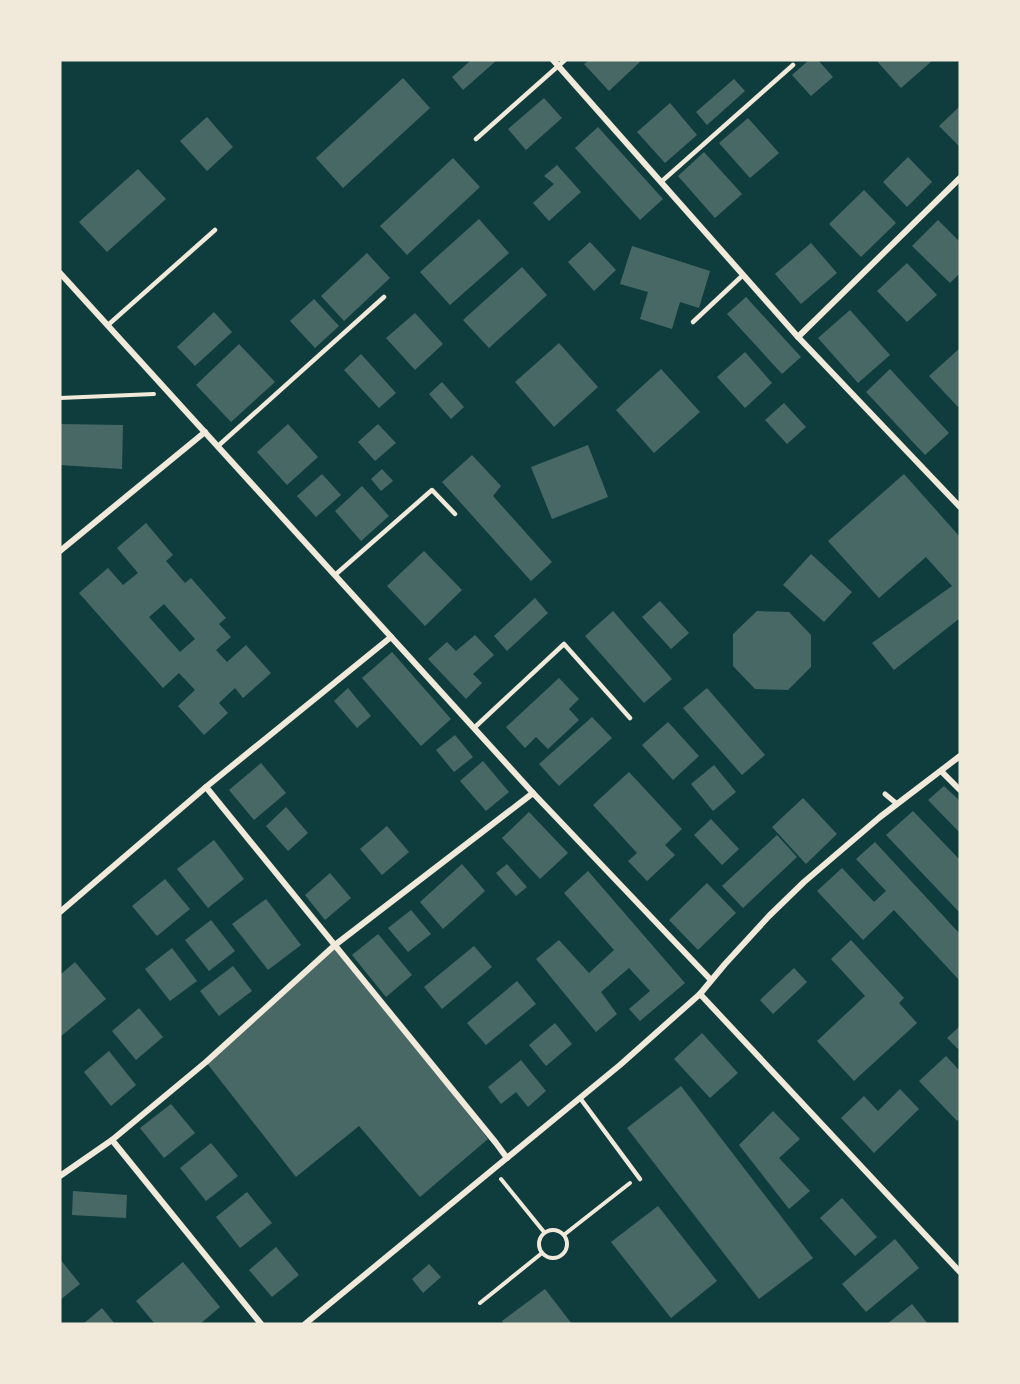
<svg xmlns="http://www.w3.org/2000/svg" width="1020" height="1384" viewBox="0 0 1020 1384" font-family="'Alegreya Sans',sans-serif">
  <rect width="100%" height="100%" fill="#0f3d3e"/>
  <g fill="#486865" fill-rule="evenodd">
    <polygon points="470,60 497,60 463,90 452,77 470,61"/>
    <polygon points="589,60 642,60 609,91 584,64"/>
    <polygon points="809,60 818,60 833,77 811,96 792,75"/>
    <polygon points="876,60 933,60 901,88"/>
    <polygon points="403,78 430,108 343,188 316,158"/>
    <polygon points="734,79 745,91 707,125 696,112"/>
    <polygon points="544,98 562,118 526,150 508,129"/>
    <polygon points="670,103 697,135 665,163 637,132"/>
    <polygon points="960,106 960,147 939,126"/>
    <polygon points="207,117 233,147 207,171 180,141"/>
    <polygon points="748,118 779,153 750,178 719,143"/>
    <polygon points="598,127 663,199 640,220 575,148"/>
    <polygon points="704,152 742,194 715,218 678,176"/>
    <polygon points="908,157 932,182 907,207 883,182"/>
    <polygon points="453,158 480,187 407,255 380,226"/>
    <polygon points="557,165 581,192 549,221 533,203 554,184 544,176"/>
    <polygon points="138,169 166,199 107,252 79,222"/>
    <polygon points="864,190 896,223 861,257 829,224"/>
    <polygon points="479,219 509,253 450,305 420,272"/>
    <polygon points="938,220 960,242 960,273 950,283 912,246"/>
    <polygon points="590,242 616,270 594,291 568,262"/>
    <polygon points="811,243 837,273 801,304 775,274"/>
    <polygon points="632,246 710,271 699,308 680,302 672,329 640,319 648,292 620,284"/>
    <polygon points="367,253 390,278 344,321 321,296"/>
    <polygon points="907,263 937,295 907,322 877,291"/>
    <polygon points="522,267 547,295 489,348 463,320"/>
    <polygon points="746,297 801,357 782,374 727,314"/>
    <polygon points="314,299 339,326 315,348 290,321"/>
    <polygon points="850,310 890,355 858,383 818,338"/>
    <polygon points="214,312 232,332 195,366 177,347"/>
    <polygon points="415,313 443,344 415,370 386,338"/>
    <polygon points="559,343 598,387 554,427 515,382"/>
    <polygon points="239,344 275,382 231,422 196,385"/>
    <polygon points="960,348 960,404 958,407 929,376"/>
    <polygon points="745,352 772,383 745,408 717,377"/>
    <polygon points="361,354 396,393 379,408 344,370"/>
    <polygon points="661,369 700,412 654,453 616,410"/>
    <polygon points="890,369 949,433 925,455 866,392"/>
    <polygon points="442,382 464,407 451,419 429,394"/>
    <polygon points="784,403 806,427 787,444 765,420"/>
    <polygon points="60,424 123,425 122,469 60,465"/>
    <polygon points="288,424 318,457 287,485 257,452"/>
    <polygon points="378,424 396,443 375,461 358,442"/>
    <polygon points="588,445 608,497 552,519 531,467"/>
    <polygon points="472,455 501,486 493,496 552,562 531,581 442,482"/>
    <polygon points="382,469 393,481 381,491 371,479"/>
    <polygon points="322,474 341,495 316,517 297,496"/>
    <polygon points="904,474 960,537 960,618 894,670 872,643 952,586 926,557 879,598 828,541"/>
    <polygon points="362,486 389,516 361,541 335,511"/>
    <path d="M 146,523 L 173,555 L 166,561 L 185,583 L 191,578 L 226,618 L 219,624 L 231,637 L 216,650 L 227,662 L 246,645 L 271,673 L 243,698 L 235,688 L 219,703 L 228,713 L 204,735 L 178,706 L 195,690 L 179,673 L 163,688 L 79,593 L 108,568 L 123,585 L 138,573 L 117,548 ZM 164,604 L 195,639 L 180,652 L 149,617 Z"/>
    <polygon points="424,551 462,590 425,626 387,586"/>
    <polygon points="811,554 852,592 824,622 783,585"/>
    <polygon points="535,598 548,613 507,651 494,636"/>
    <polygon points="660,601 689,633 671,649 642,617"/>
    <polygon points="613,611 672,679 644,703 585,636"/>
    <polygon points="757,611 789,612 811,635 811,667 788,690 755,689 733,666 733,634"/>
    <polygon points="475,635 494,655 473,674 482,683 466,699 428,659 447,642 456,651"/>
    <polygon points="392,652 451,719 421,746 362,678"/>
    <polygon points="559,678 579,699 569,709 579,720 548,749 536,737 525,748 506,727"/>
    <polygon points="348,688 371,716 357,728 334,701"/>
    <polygon points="707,688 765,755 742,775 683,708"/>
    <polygon points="592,717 612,738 559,786 539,764"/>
    <polygon points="668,722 699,756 673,780 642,745"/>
    <polygon points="455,735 473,757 454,772 436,750"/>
    <polygon points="483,761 509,792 486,811 460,781"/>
    <polygon points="261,763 286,793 254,820 229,790"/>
    <polygon points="714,765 736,792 713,811 691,784"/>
    <polygon points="629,772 682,829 665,845 675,855 647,881 628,861 637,853 593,805"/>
    <polygon points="944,786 960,801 960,833 928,800"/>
    <polygon points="803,798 837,834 806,864 772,827"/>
    <polygon points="286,807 308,833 288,851 266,826"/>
    <polygon points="913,811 960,860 960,913 886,835"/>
    <polygon points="529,812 568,853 540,879 502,838"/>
    <polygon points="711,819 739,849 722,865 694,835"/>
    <polygon points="387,826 409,852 382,875 360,849"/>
    <polygon points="777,835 797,857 743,908 722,886"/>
    <polygon points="214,840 244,879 208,908 177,869"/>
    <polygon points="875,842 960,934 960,981 894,910 863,940 817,891 842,868 874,902 886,891 856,859"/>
    <polygon points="462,864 485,891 443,929 420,902"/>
    <polygon points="507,864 527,887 516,896 496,873"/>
    <polygon points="588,871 685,983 640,1021 629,1009 650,991 629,968 601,992 617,1014 596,1032 536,959 559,940 589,973 614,950 564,893"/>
    <polygon points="330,873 351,898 325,920 305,895"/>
    <polygon points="165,879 190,909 157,936 132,906"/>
    <polygon points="707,883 736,913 698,950 669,920"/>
    <polygon points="266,899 301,945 268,970 232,924"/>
    <polygon points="411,910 431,934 408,952 388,928"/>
    <polygon points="211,920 235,951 209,971 185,940"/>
    <polygon points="378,934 412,975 386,997 352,955"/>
    <polygon points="851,940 904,998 899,1003 917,1023 854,1081 817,1041 865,996 831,959"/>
    <polygon points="335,945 488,1139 420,1197 359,1126 296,1177 206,1062"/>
    <polygon points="474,946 492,967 442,1009 424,987"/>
    <polygon points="172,948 197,981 170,1001 145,969"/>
    <polygon points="75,962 106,999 60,1037 60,975"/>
    <polygon points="233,966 252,991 219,1016 200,991"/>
    <polygon points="794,968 807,982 773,1014 760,1000"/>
    <polygon points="517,981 536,1004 486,1045 467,1023"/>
    <polygon points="139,1008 163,1037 136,1060 112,1031"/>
    <polygon points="555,1023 572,1044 546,1066 529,1045"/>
    <polygon points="960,1026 960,1047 958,1049 947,1038"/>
    <polygon points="702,1033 738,1073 710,1098 674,1059"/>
    <polygon points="109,1051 136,1085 111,1106 84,1072"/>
    <polygon points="946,1056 960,1071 960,1118 957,1121 919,1081"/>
    <polygon points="521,1060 546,1091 528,1107 516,1092 501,1104 488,1087"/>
    <polygon points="681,1086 813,1258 759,1299 627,1128"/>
    <polygon points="900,1089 919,1109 874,1153 841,1118 864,1096 878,1111"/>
    <polygon points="171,1104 195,1133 164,1158 140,1128"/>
    <polygon points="773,1111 800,1139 779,1158 810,1191 789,1209 739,1145"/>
    <polygon points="211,1143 238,1176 206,1201 180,1168"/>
    <polygon points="73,1191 127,1195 126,1218 72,1215"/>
    <polygon points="247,1192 272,1223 240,1248 216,1217"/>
    <polygon points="842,1198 877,1237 855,1256 820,1218"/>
    <polygon points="658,1206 717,1281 671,1318 611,1242"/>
    <polygon points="895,1239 919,1268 866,1312 842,1284"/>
    <polygon points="276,1247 299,1275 272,1297 249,1270"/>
    <polygon points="60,1259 80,1284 60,1300"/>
    <polygon points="183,1262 220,1307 200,1324 155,1324 136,1301"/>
    <polygon points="429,1264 441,1277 423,1293 412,1279"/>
    <polygon points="545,1289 572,1324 504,1324 502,1321"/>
    <polygon points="912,1304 928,1324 887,1324"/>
    <polygon points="102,1308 115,1324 83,1324"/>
  </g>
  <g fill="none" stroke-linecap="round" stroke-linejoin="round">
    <g stroke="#f1e9da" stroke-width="4">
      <polyline points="60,398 154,394"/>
      <polyline points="501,1179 544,1232"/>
      <circle cx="553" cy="1244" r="14"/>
      <polyline points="565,1234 630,1183"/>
      <polyline points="480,1303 542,1253"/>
    </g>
    <g stroke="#f1e9da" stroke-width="4.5">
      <polyline points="476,139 565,60"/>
      <polyline points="661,182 793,65"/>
      <polyline points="693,322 743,275"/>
      <polyline points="108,325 215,230"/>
      <polyline points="218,446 384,297"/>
      <polyline points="335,575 432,490 455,514"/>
      <polyline points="474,728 564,644 630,718"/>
      <polyline points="580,1098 640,1179"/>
    </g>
    <polyline stroke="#f1e9da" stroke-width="5" points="885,794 897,804"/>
    <g stroke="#f1e9da" stroke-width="6">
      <polyline points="553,60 798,337 960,507"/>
      <polyline points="60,273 533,793 711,980"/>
      <polyline points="798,337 960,178"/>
      <polyline points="60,551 205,432"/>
      <polyline points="941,771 960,790"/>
      <polyline points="206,787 496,1143 507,1158"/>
      <polyline points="60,912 206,787 391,637"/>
      <polyline points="700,994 960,1272"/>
      <polyline points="112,1140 261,1324"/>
      <polyline points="60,1176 112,1140 206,1062 335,945 533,793"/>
      <polyline points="305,1324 620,1065 700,994 725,964 769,916 804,882 880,817 960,756"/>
    </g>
  </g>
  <rect width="1020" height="1384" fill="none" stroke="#f1e9da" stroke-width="123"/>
</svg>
